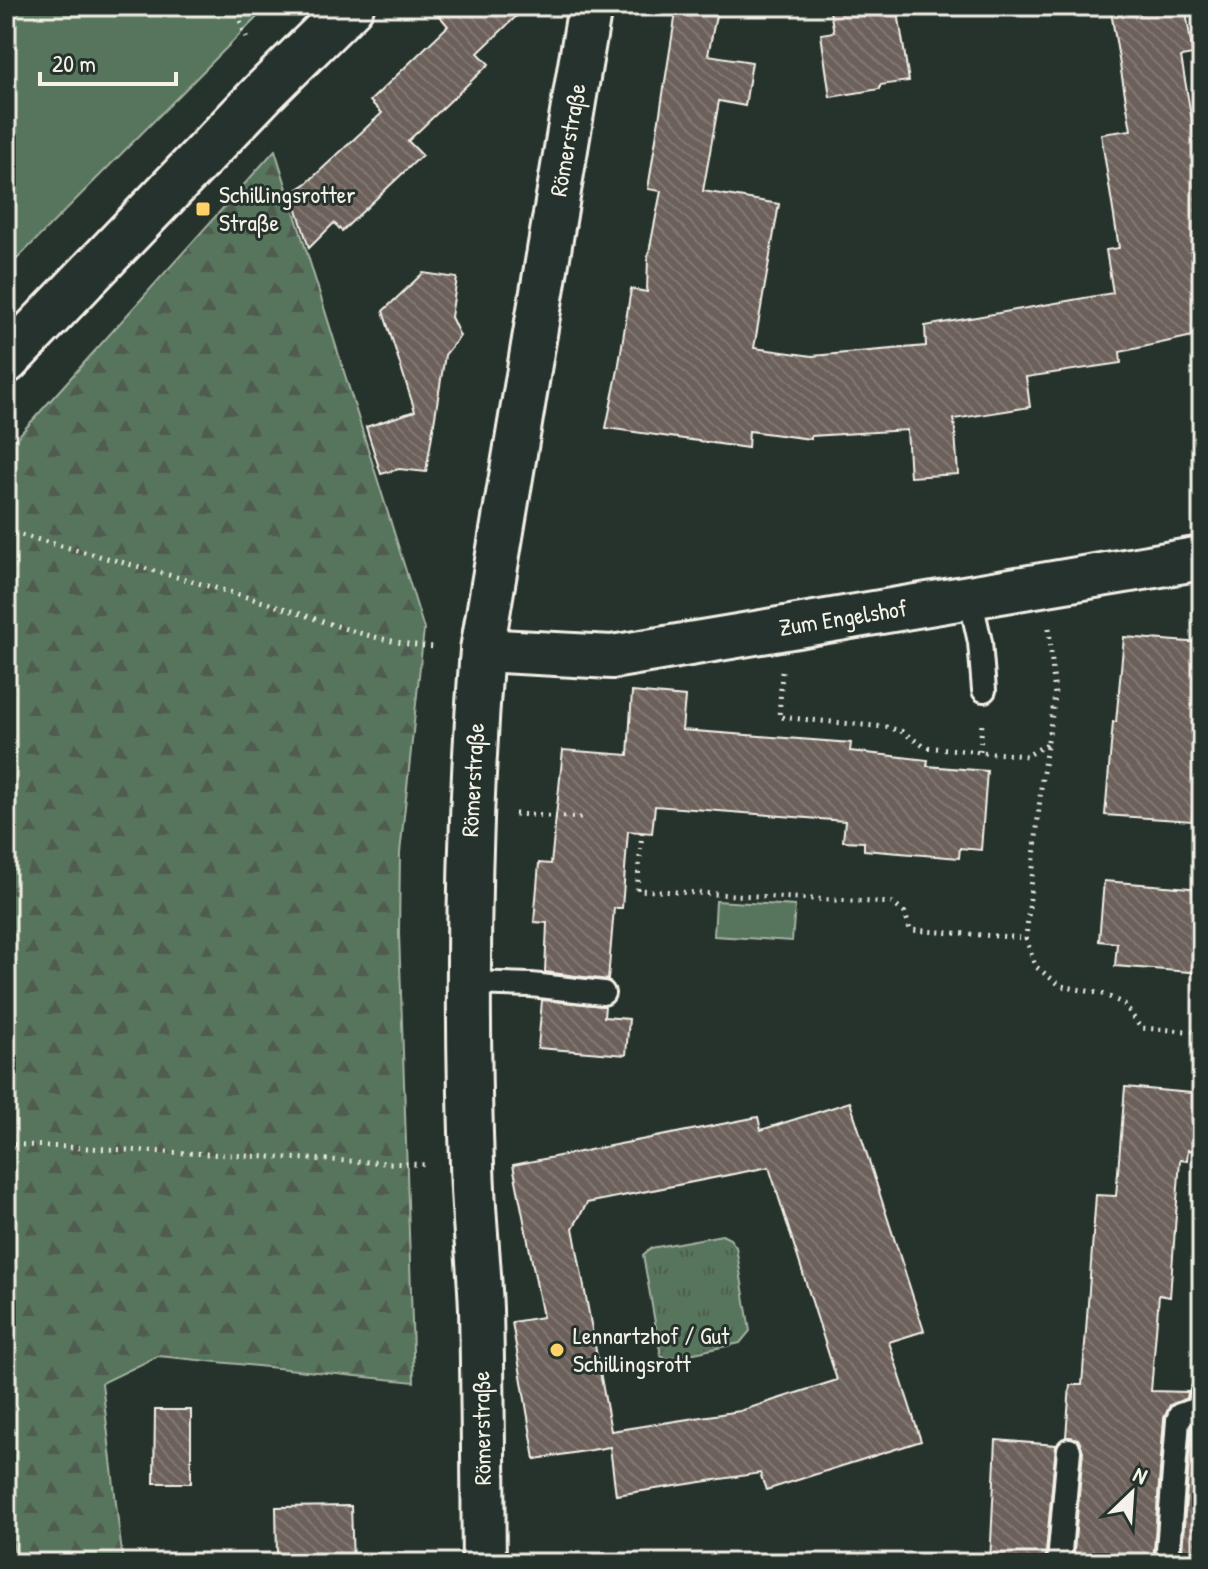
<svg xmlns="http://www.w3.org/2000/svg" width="1208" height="1569" viewBox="0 0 1208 1569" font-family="'Patrick Hand',sans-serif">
  <defs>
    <pattern id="grass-tufts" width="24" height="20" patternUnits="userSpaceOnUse" patternTransform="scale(2)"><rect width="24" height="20" fill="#56745c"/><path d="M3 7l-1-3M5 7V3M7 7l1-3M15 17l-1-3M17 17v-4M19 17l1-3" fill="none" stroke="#4f5c50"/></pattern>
    <pattern id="forest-firs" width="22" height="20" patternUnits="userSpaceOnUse" patternTransform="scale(2)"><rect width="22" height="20" fill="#56745c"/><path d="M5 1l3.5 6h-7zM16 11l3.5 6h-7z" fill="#4f5c50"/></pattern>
    <pattern id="building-back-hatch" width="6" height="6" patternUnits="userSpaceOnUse" patternTransform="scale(2)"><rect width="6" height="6" fill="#6c605a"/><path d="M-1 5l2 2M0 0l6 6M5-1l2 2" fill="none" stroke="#827772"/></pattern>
  </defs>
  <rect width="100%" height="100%" fill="#26332d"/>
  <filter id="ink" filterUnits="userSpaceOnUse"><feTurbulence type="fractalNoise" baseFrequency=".0125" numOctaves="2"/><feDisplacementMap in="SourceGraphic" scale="16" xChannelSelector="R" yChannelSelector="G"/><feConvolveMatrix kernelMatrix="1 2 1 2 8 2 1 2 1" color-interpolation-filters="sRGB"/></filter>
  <g filter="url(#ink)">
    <polygon fill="url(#grass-tufts)" stroke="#a5b2a2" stroke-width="2" points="722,1235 730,1239 736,1247 750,1331 740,1343 667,1359 661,1356 643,1255 651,1248"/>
    <polygon fill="url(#forest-firs)" stroke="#a5b2a2" stroke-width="2" points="275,150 424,629 400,853 399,933 414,1382 158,1356 102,1383 123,1563 17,1563 6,1510 6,450"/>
    <g fill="#56745c" stroke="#a5b2a2" stroke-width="2">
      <polygon points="6,6 268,6 6,270"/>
      <polygon points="716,901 795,906 792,941 714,936"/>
    </g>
    <g fill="url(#building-back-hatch)" stroke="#f4f1e8" stroke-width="2" fill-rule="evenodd">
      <polygon points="431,6 527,6 478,53 489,64 408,141 422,155 342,231 334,223 309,248 292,193 307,183 382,113 370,101 448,26"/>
      <polygon points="677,6 718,6 708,55 752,62 745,106 719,101 703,191 779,204 754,348 812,356 926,346 925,326 1113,293 1106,250 1119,248 1101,134 1131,130 1110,6 1185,6 1193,55 1181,57 1202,179 1202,334 1120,352 1121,363 1026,377 1030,407 954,419 958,474 910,477 907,430 811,436 811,439 749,431 748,448 606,428 618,370 631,289 647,292 648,257 661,191 648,189"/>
      <polygon points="829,6 897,6 909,81 880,85 880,89 830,97 821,34 834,32"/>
      <polygon points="423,273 457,278 451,317 460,336 445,355 426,472 399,469 381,474 366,427 415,411 383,311"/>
      <polygon points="1124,637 1202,643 1202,713 1192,821 1105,815 1113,722 1116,722"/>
      <polygon points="632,692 685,697 682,730 851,743 850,751 928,760 927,766 987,771 981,850 960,848 959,858 864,850 864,842 843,841 845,821 655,806 652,833 628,831 622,908 614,908 608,980 545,972 547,923 534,922 539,863 551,864 563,750 628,755"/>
      <polygon points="1104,881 1202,889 1202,973 1115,966 1117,943 1099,941"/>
      <polygon points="542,1000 605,1006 604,1017 629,1019 626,1055 538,1048"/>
      <polygon points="1125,1087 1202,1094 1202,1152 1188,1150 1187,1161 1180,1160 1170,1297 1159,1295 1151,1391 1188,1392 1187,1398 1170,1405 1164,1418 1153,1563 1073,1563 1083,1451 1078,1439 1066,1437 1070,1385 1082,1385 1096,1195 1116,1196"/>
      <path d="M 850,1102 L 924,1331 L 889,1342 L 921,1441 L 766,1490 L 760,1473 L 616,1495 L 610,1447 L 535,1459 L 512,1322 L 543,1317 L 513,1165 L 758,1117 L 761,1130 ZM 769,1167 L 837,1380 L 740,1411 L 611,1431 L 573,1228 L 587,1203 Z"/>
      <polygon points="155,1410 191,1410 191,1483 154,1483"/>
      <polygon points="1202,1423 1202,1563 1181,1563 1192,1426"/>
      <polygon points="996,1440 1056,1445 1045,1563 990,1563"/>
      <polygon points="351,1506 353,1563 316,1563 316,1555 277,1555 276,1507"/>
    </g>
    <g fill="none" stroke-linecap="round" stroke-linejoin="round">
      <defs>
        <g id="service">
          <polyline points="970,597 980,642 984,690"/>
          <polyline points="470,983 531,985 603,993"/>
          <polyline points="1059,1563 1069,1450"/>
          <polyline points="1167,1563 1178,1420 1180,1415 1199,1409 1202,1394"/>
        </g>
        <g id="minor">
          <polyline points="482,650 612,657 1202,558"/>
          <path d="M 484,1563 C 483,1478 483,1393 481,1309 C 479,1260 473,1212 472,1164 C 466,993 468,821 482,650 L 590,6"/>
        </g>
        <polyline id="tertiary" points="6,361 264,92 351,6"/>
      </defs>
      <use href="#service" stroke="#f4f1e8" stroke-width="28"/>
      <use href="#minor" stroke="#f4f1e8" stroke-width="48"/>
      <use href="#tertiary" stroke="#f4f1e8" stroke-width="50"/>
      <g stroke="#f4f1e8" stroke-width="5" stroke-dasharray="2 6" stroke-linecap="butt">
        <polyline points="235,6 248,43"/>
        <path d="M 6,531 C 91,554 176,576 260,601 C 318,618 376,644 437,647"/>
        <polyline points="1049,628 1055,696 1042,778 1026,938 1035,966 1061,986 1103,994 1124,1004 1141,1028 1202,1032"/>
        <polyline points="782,672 779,717 886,727 901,731 925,747 1027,756 1047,744"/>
        <polyline points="980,751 982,723"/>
        <polyline points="515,814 582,818"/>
        <polyline points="642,832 637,890 892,903 905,913 910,930 1026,938"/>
        <polyline points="6,1144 429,1165"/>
      </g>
      <use href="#service" stroke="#26332d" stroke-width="22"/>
      <use href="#minor" stroke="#26332d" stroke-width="42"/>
      <use href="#tertiary" stroke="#26332d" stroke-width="44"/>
    </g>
  </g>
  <g fill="#ffd166" stroke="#26332d" stroke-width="3">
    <rect x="195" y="201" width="16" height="16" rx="4"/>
    <circle cx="557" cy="1350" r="8"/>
  </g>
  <g text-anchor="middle" stroke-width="6" stroke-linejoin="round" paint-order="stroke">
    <g font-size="24" fill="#f4f1e8" stroke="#26332d">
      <text transform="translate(568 140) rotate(-80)" y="8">Römerstraße</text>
      <text transform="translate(843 618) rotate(-9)" y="8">Zum Engelshof</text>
      <text transform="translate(473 780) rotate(-87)" y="8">Römerstraße</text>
      <text transform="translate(482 1428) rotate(-91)" y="8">Römerstraße</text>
    </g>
    <g font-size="24" fill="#f4f1e8" stroke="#26332d" text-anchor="start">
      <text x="219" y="203">Schillingsrotter<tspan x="219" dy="28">Straße</tspan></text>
      <text x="573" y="1344">Lennartzhof / Gut<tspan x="573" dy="28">Schillingsrott</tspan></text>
    </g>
  </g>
  <rect width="1208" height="1569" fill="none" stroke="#26332d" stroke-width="32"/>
  <rect x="16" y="16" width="1176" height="1537" fill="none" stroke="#f4f1e8" stroke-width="3" filter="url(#ink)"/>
  <g transform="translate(1132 1493) rotate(25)" stroke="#26332d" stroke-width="6" paint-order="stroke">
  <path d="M0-6L14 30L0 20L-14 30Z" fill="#f4f1e8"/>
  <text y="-12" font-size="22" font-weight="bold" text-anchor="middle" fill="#f4f1e8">N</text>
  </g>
  <path d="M40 72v12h136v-12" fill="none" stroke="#f4f1e8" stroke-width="4"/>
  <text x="52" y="72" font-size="24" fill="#f4f1e8" stroke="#26332d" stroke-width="6" paint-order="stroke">20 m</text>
</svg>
